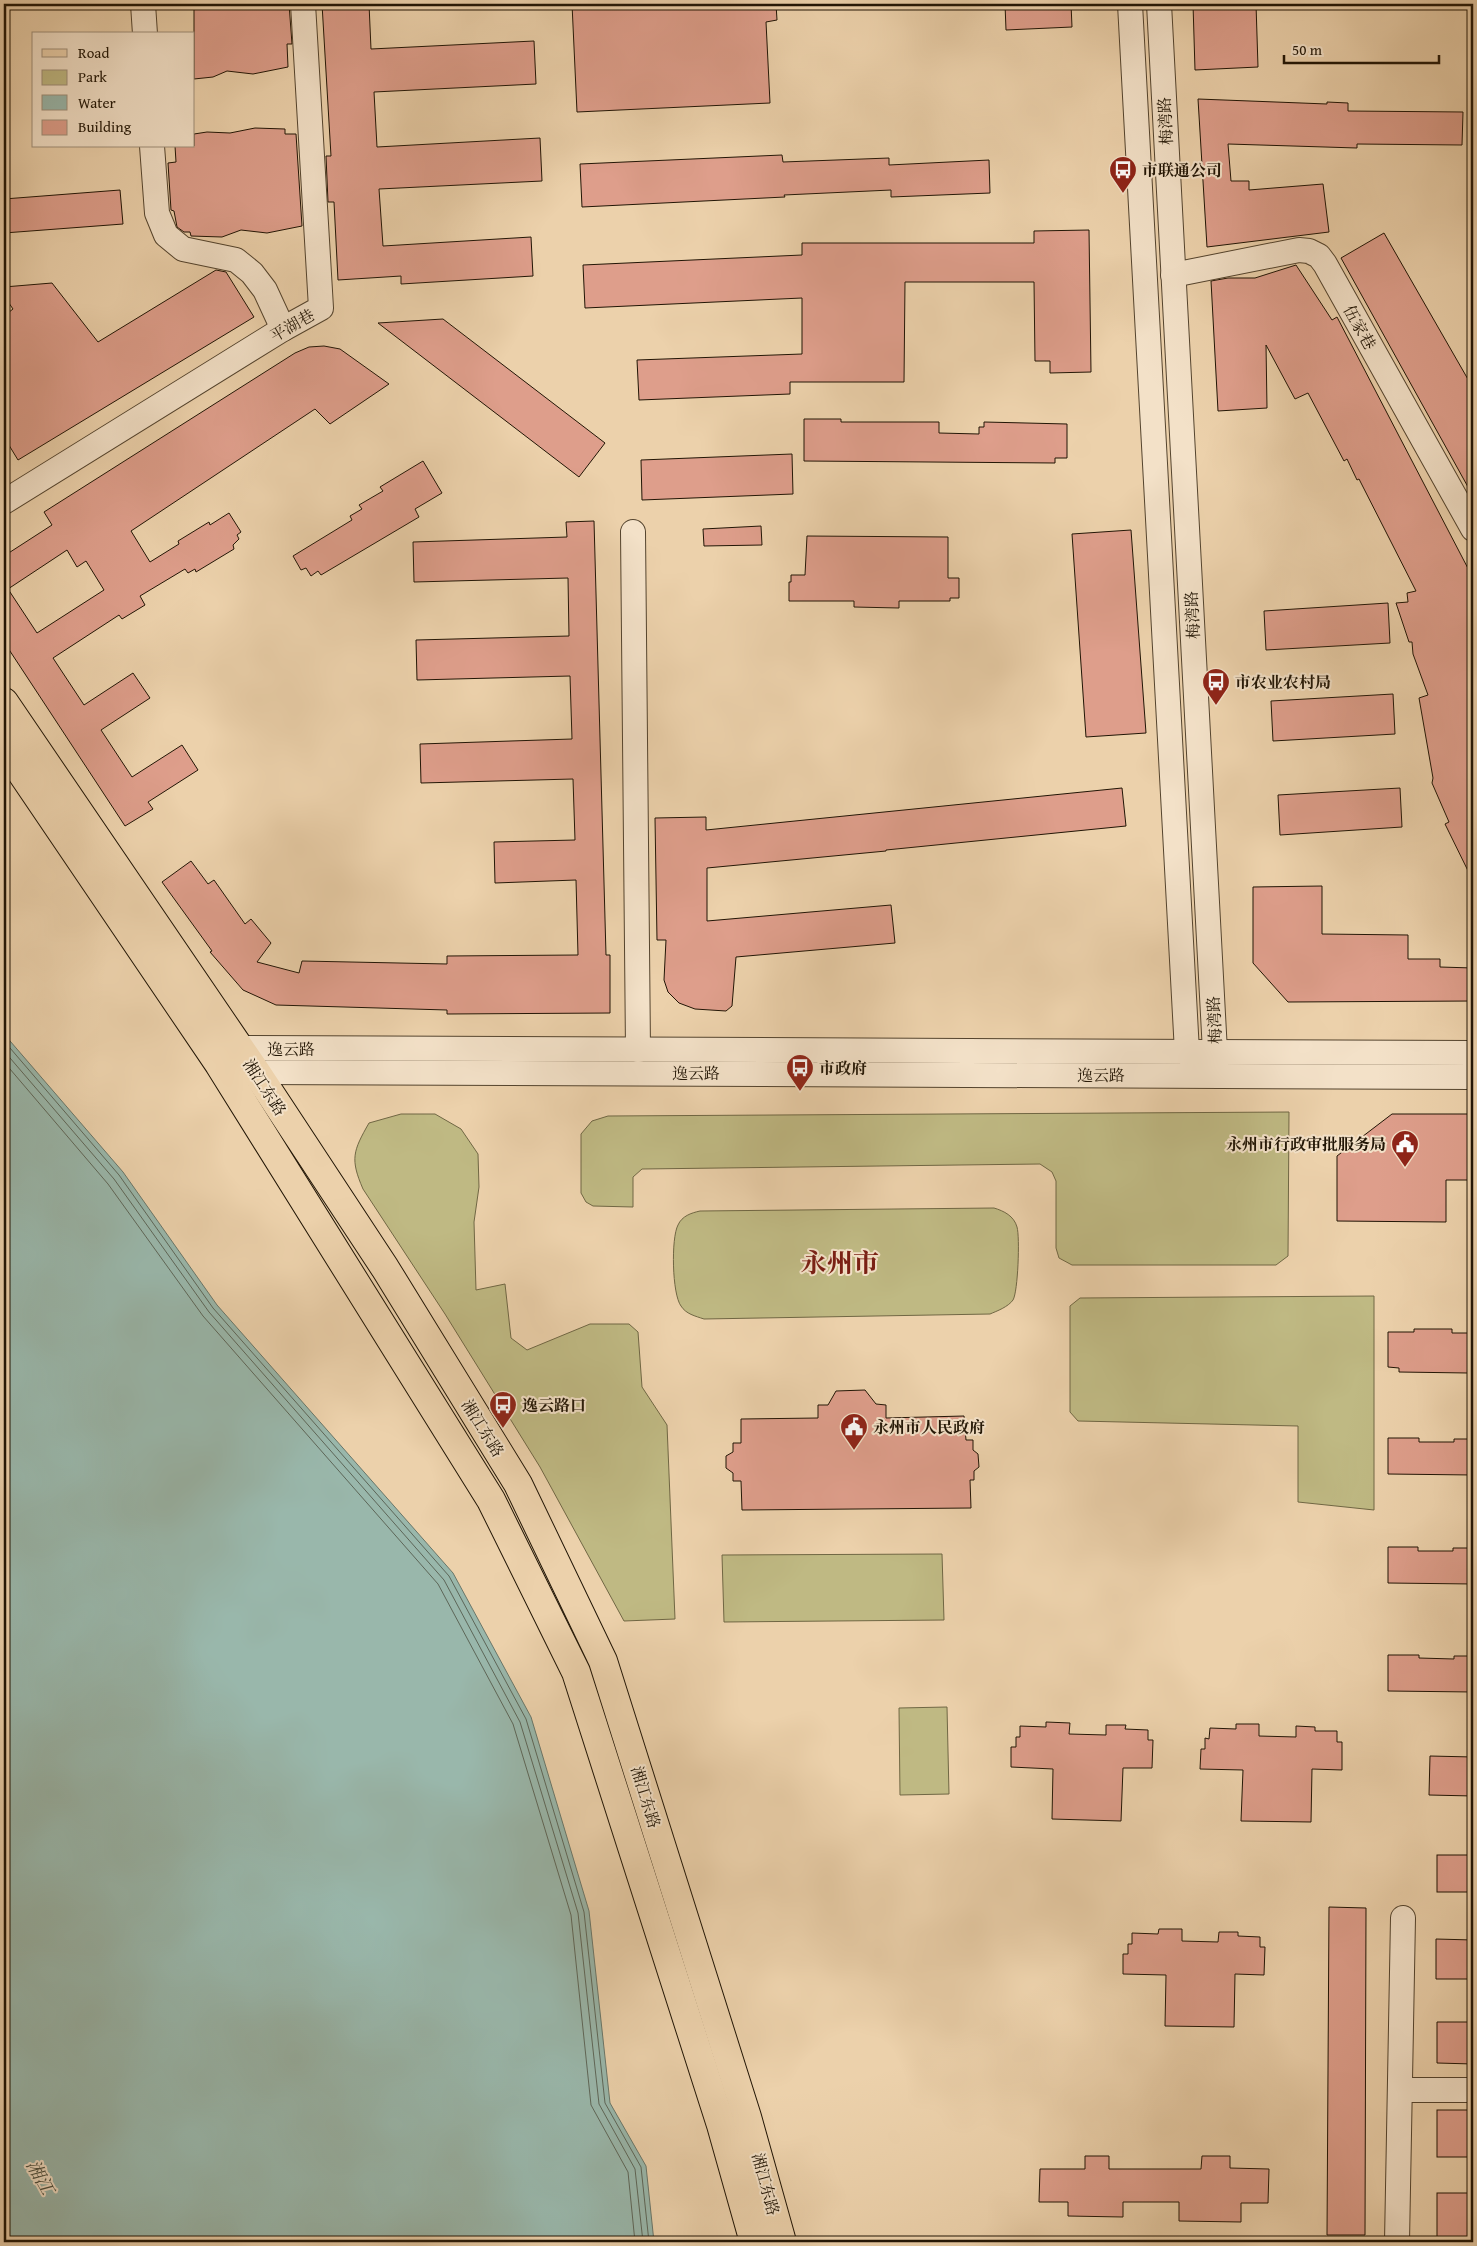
<svg xmlns="http://www.w3.org/2000/svg" width="1477" height="2246" viewBox="0 0 1477 2246" font-family="'Gentium Book Plus','Noto Serif SC',serif">
  <rect width="100%" height="100%" fill="#ecd1ab"/>
  <filter id="stains"><feTurbulence type="fractalNoise" baseFrequency=".004" numOctaves="4"/><feColorMatrix values="0 0 0 0 .2 0 0 0 0 .09 0 0 0 0 .02 0 0 0 .5 -.17"/></filter>
  <radialGradient id="worn" r=".72"><stop offset=".6" stop-color="#630" stop-opacity="0"/><stop offset="1" stop-color="#630" stop-opacity=".3"/></radialGradient>
  <g fill="#bfb983" stroke="#706744">
    <polygon points="1289,1112 1288,1256 1276,1265 1072,1265 1059,1258 1056,1248 1056,1181 1052,1172 1040,1164 642,1169 633,1177 633,1207 593,1206 586,1202 581,1193 581,1134 592,1121 608,1116"/>
    <path d="M 401,1114 L 435,1114 L 461,1129 L 478,1154 L 479,1187 L 474,1222 L 476,1290 L 505,1284 L 511,1338 L 527,1350 L 590,1324 L 629,1324 L 638,1332 L 642,1387 L 667,1425 L 675,1619 L 624,1621 L 540,1467 L 445,1314 L 363,1189 C 350,1159 353,1151 369,1123 Z"/>
    <path d="M 994,1208 C 1004,1211 1014,1216 1017,1227 C 1020,1237 1018,1292 1013,1300 C 1008,1307 997,1311 990,1314 L 704,1319 C 695,1316 686,1314 681,1306 C 672,1294 671,1238 678,1225 C 682,1216 691,1213 700,1211 Z"/>
    <polygon points="1374,1296 1374,1510 1298,1502 1298,1426 1078,1421 1070,1412 1070,1306 1080,1298"/>
    <polygon points="942,1554 944,1620 724,1622 722,1555"/>
    <polygon points="947,1707 949,1794 900,1795 899,1708"/>
  </g>
  <polygon fill="#99b7ab" stroke="#697669" points="4,1034 123,1172 217,1305 453,1573 531,1717 589,1911 610,2103 646,2166 654,2242 4,2242"/>
  <g fill="none" stroke-linecap="round" stroke-linejoin="round">
    <g stroke="#5d6658" stroke-width="1">
      <polyline points="4,1041 119,1175 213,1308 449,1576 526,1719 584,1912 605,2103 641,2167 649,2242"/>
      <polyline points="4,1051 114,1179 209,1312 444,1580 520,1722 578,1913 599,2104 635,2169 643,2242"/>
      <polyline points="4,1062 108,1184 203,1316 438,1584 513,1724 571,1915 591,2105 628,2172 635,2242"/>
    </g>
  </g>
  <g fill="#de9e8b" stroke="#211505" fill-rule="evenodd">
    <polygon points="194,4 289,4 292,44 287,44 288,67 253,74 227,71 213,77 194,79"/>
    <polygon points="322,4 369,4 371,49 534,41 536,84 374,92 377,147 540,138 542,181 379,189 383,246 531,237 533,276 401,284 401,276 338,280 334,202 328,202 326,156 331,156"/>
    <polygon points="572,4 776,4 777,20 766,22 770,103 577,112"/>
    <polygon points="1005,4 1071,4 1072,27 1006,30"/>
    <polygon points="1193,4 1256,4 1258,67 1195,70"/>
    <polygon points="1198,99 1327,104 1327,102 1348,103 1348,111 1463,112 1462,145 1357,144 1357,148 1228,144 1231,181 1249,181 1249,190 1323,184 1329,232 1207,247"/>
    <polygon points="255,128 285,129 285,134 296,134 302,226 267,233 241,230 222,237 191,236 190,232 184,232 177,227 174,211 171,210 168,163 176,162 175,146 194,146 194,134 207,132 230,133"/>
    <polygon points="782,155 783,162 889,158 889,165 989,160 990,193 891,197 891,190 784,195 785,197 582,207 580,164"/>
    <polygon points="120,190 123,224 4,233 4,199"/>
    <polygon points="1089,230 1091,372 1050,373 1050,361 1035,361 1034,282 905,282 904,382 790,382 790,394 639,400 637,360 802,354 802,298 585,308 583,265 802,255 802,243 1034,243 1034,231"/>
    <polygon points="1384,233 1473,388 1473,496 1341,258"/>
    <polygon points="1296,265 1332,320 1337,317 1473,578 1473,881 1445,824 1449,822 1432,783 1433,778 1419,698 1428,695 1413,654 1412,642 1409,642 1396,603 1408,602 1407,593 1416,591 1359,479 1357,480 1347,459 1344,461 1308,393 1295,399 1266,345 1267,408 1218,411 1211,281 1228,278 1255,278"/>
    <polygon points="216,270 226,272 254,317 18,460 4,437 4,316 13,309 4,296 4,287 52,283 98,342"/>
    <polygon points="443,319 605,443 579,477 378,323"/>
    <path d="M 324,346 L 340,349 L 389,384 L 330,424 L 315,409 L 131,531 L 150,562 L 179,544 L 178,541 L 209,522 L 210,525 L 229,513 L 241,532 L 237,535 L 239,539 L 233,545 L 234,549 L 196,572 L 195,569 L 188,573 L 185,569 L 140,596 L 145,605 L 122,619 L 119,615 L 53,658 L 84,705 L 133,673 L 150,698 L 101,730 L 132,777 L 182,745 L 198,770 L 148,802 L 153,809 L 125,826 L 4,642 L 4,556 L 52,525 L 44,512 L 295,353 L 309,347 ZM 67,550 L 77,567 L 86,561 L 104,590 L 37,633 L 8,589 Z"/>
    <polygon points="804,419 841,419 841,422 939,422 939,433 979,434 979,427 984,427 984,422 1067,424 1067,458 1055,458 1055,463 804,461"/>
    <polygon points="792,454 793,494 642,500 641,460"/>
    <polygon points="423,461 442,493 415,509 419,517 321,575 318,571 311,576 306,568 301,570 293,556 352,520 350,516 362,509 359,505 383,491 380,487"/>
    <polygon points="594,521 606,955 610,955 610,1013 447,1014 447,1010 276,1005 243,990 210,952 212,951 162,882 191,861 208,884 214,880 245,924 251,919 271,943 257,962 299,973 302,961 447,964 447,956 578,955 576,880 495,883 494,842 575,840 573,779 421,783 420,744 572,739 570,676 417,680 416,640 569,636 568,578 414,582 413,542 567,537 566,522"/>
    <polygon points="761,526 762,545 704,546 703,529"/>
    <polygon points="1131,530 1146,733 1086,737 1072,534"/>
    <polygon points="807,536 948,537 948,578 959,578 959,598 950,598 950,601 899,601 899,608 854,607 854,601 789,601 789,582 791,582 791,575 805,575"/>
    <polygon points="1388,603 1390,643 1266,650 1264,611"/>
    <polygon points="1393,694 1395,734 1273,741 1271,701"/>
    <polygon points="1122,788 1126,826 886,850 886,851 707,868 707,921 891,905 895,943 736,957 732,1006 726,1011 695,1009 679,1003 668,992 664,980 666,940 657,940 655,818 706,817 706,830"/>
    <polygon points="1400,788 1402,827 1280,835 1278,795"/>
    <polygon points="1322,886 1322,934 1408,935 1408,959 1440,959 1440,967 1473,968 1473,1001 1288,1002 1253,963 1253,887"/>
    <polygon points="1392,1114 1473,1114 1473,1180 1446,1180 1446,1222 1337,1221 1337,1156"/>
    <polygon points="1414,1329 1452,1329 1452,1333 1473,1333 1473,1368 1468,1368 1468,1373 1399,1372 1399,1368 1388,1367 1388,1332 1414,1332"/>
    <polygon points="865,1390 876,1404 886,1405 886,1418 964,1416 966,1440 973,1440 973,1450 978,1454 979,1467 974,1471 974,1480 970,1480 971,1508 742,1510 741,1481 733,1481 733,1473 726,1468 726,1456 733,1452 733,1443 741,1443 741,1419 818,1418 818,1405 828,1405 836,1391"/>
    <polygon points="1388,1438 1419,1438 1419,1442 1454,1442 1454,1439 1473,1439 1473,1475 1388,1474"/>
    <polygon points="1388,1547 1418,1547 1418,1551 1453,1551 1453,1548 1473,1548 1473,1584 1388,1583"/>
    <polygon points="1388,1655 1419,1655 1419,1658 1454,1659 1454,1656 1473,1656 1473,1692 1388,1691"/>
    <polygon points="1046,1722 1070,1723 1069,1734 1106,1735 1106,1725 1126,1725 1125,1729 1148,1730 1148,1740 1153,1740 1152,1768 1123,1768 1121,1821 1052,1819 1053,1769 1011,1767 1011,1747 1016,1747 1016,1737 1020,1737 1020,1726 1046,1727"/>
    <polygon points="1236,1724 1259,1724 1259,1736 1296,1737 1296,1726 1315,1727 1315,1731 1337,1731 1337,1742 1342,1742 1342,1770 1312,1769 1311,1822 1241,1821 1243,1770 1200,1769 1201,1749 1205,1749 1205,1738 1209,1739 1210,1728 1236,1729"/>
    <polygon points="1430,1756 1473,1757 1473,1796 1429,1795"/>
    <rect x="1437" y="1855" width="36" height="37"/>
    <polygon points="1329,1907 1366,1908 1365,2235 1327,2235"/>
    <polygon points="1159,1929 1182,1929 1182,1941 1218,1942 1219,1932 1238,1932 1238,1936 1260,1937 1260,1947 1265,1947 1264,1975 1235,1974 1234,2027 1165,2026 1166,1975 1123,1974 1123,1954 1128,1954 1128,1944 1132,1944 1132,1933 1158,1934"/>
    <polygon points="1436,1939 1473,1940 1473,1979 1436,1979"/>
    <polygon points="1437,2022 1473,2022 1473,2064 1437,2063"/>
    <rect x="1437" y="2110" width="36" height="47"/>
    <polygon points="1085,2156 1109,2156 1109,2169 1201,2169 1202,2156 1230,2156 1230,2168 1269,2169 1268,2203 1241,2203 1241,2222 1179,2221 1179,2202 1123,2202 1123,2217 1068,2216 1068,2202 1039,2202 1040,2169 1085,2169"/>
    <rect x="1437" y="2193" width="36" height="47"/>
  </g>
  <g fill="none" stroke-linecap="round" stroke-linejoin="round">
    <defs>
      <g id="minor">
        <polyline points="143,4 145,34"/>
        <polyline points="1130,4 1187,1052 1196,1066"/>
        <polyline points="1159,4 1215,1052 1208,1066"/>
        <polyline points="152,146 157,213 166,235 183,249 236,260 252,273 265,290 283,329"/>
        <polyline points="1173,275 1299,250 1309,251 1319,256 1325,264 1473,529"/>
        <polyline points="4,502 283,329 321,308 303,4"/>
        <polyline points="633,532 638,1050"/>
        <polyline points="228,1057 240,1048 1473,1053"/>
        <polyline points="240,1069 256,1072 1473,1077"/>
        <polyline points="1400,2090 1473,2090"/>
        <polyline points="1397,2242 1403,1918"/>
      </g>
      <g id="major">
        <polyline points="4,702 256,1072 385,1268 518,1484 603,1661 747,2117 782,2242"/>
        <polyline points="4,747 219,1064 491,1500 576,1672 721,2125 754,2242"/>
      </g>
    </defs>
    <use href="#minor" stroke="#54442e" stroke-width="26"/>
    <use href="#major" stroke="#211505" stroke-width="30"/>
    <use href="#minor" stroke="#f3e1c8" stroke-width="24"/>
    <use href="#major" stroke="#ecd1ab" stroke-width="28"/>
  </g>
  <defs>
    <symbol id="bus-pin" viewBox="-11 -11 22 30"><path d="M0 17L-7.5 6A9.5 9.5 0 1 1 7.5 6Z" fill="#8f2418" stroke="#f3e1c8"/><path d="M-5-6H5V4H4V6H2V4H-2V6H-4V4H-5ZM-3.5-4V0h7V-4ZM-3.5 1.2v1.5H-2V1.2ZM2 1.2v1.5H3.5V1.2Z" fill="#fff"/></symbol>
    <symbol id="civic-pin" viewBox="-11 -11 22 30"><path d="M0 17L-7.5 6A9.5 9.5 0 1 1 7.5 6Z" fill="#8f2418" stroke="#f3e1c8"/><path d="M-.6-6.5H3V-4.5H.6V-3L4-1V1h2V6H-6V1h2V-1L-.6-3ZM-1.2 2.5V6h2.4V2.5Z" fill="#fff"/></symbol>
  </defs>
  <g fill-rule="evenodd">
    <use href="#bus-pin" x="1107" y="154" width="32" height="43"/>
    <use href="#bus-pin" x="1200" y="666" width="32" height="43"/>
    <use href="#bus-pin" x="784" y="1052" width="32" height="43"/>
    <use href="#civic-pin" x="1389" y="1128" width="32" height="43"/>
    <use href="#bus-pin" x="487" y="1389" width="32" height="43"/>
    <use href="#civic-pin" x="838" y="1411" width="32" height="43"/>
  </g>
  <g text-anchor="middle" stroke-width="4" stroke-linejoin="round" paint-order="stroke">
    <g font-size="16" fill="#211505" stroke="#f3e1c8">
      <text transform="translate(1165 121) rotate(-93)" y="6">梅湾路</text>
      <text transform="translate(292 325) rotate(-30)" y="6">平湖巷</text>
      <text transform="translate(1360 327) rotate(61)" y="6">伍家巷</text>
      <text transform="translate(1192 615) rotate(-93)" y="6">梅湾路</text>
      <text transform="translate(1214 1020) rotate(-93)" y="6">梅湾路</text>
      <text x="291" y="1055">逸云路</text>
      <text x="696" y="1079">逸云路</text>
      <text x="1101" y="1081">逸云路</text>
      <text transform="translate(265 1087) rotate(57)" y="6">湘江东路</text>
      <text transform="translate(483 1428) rotate(58)" y="6">湘江东路</text>
      <text transform="translate(646 1797) rotate(73)" y="6">湘江东路</text>
      <text transform="translate(766 2184) rotate(75)" y="6">湘江东路</text>
    </g>
    <g font-size="16" font-weight="bold" fill="#211505" stroke="#f3e1c8" text-anchor="start">
      <text x="1142" y="176">市联通公司</text>
      <text x="1235" y="688">市农业农村局</text>
      <text x="819" y="1074">市政府</text>
      <text x="1386" y="1150" text-anchor="end">永州市行政审批服务局</text>
      <text x="522" y="1411">逸云路口</text>
      <text x="873" y="1433">永州市人民政府</text>
    </g>
    <g font-size="18" font-style="italic" fill="#4b4e3f" stroke="#f3e1c8">
      <text transform="translate(40 2177) rotate(61)" y="6">湘江</text>
    </g>
    <g font-size="26" font-weight="bold" fill="#7a1f14" stroke="#f3e1c8">
      <text x="840" y="1272">永州市</text>
    </g>
  </g>
  <rect width="1477" height="2246" fill="none" stroke="#ecd1ab" stroke-width="20"/>
  <rect x="5" y="5" width="1467" height="2236" fill="none" stroke="#211505" stroke-width="2.5"/>
  <rect x="10" y="10" width="1457" height="2226" fill="none" stroke="#211505"/>
  <rect x="32" y="32" width="162" height="115" fill="#f3e1c8" stroke="#9f8f7a"/>
  <rect x="42" y="49" width="25" height="8" fill="#ecd1ab" stroke="#9f8f7a"/>
  <text x="78" y="58" font-size="15" fill="#211505">Road</text>
  <rect x="42" y="70" width="25" height="15" fill="#bfb983" stroke="#9f8f7a"/>
  <text x="78" y="82" font-size="15" fill="#211505">Park</text>
  <rect x="42" y="95" width="25" height="15" fill="#99b7ab" stroke="#9f8f7a"/>
  <text x="78" y="108" font-size="15" fill="#211505">Water</text>
  <rect x="42" y="120" width="25" height="15" fill="#de9e8b" stroke="#9f8f7a"/>
  <text x="78" y="132" font-size="15" fill="#211505">Building</text>
  <path d="M1284 55v8h155v-8" fill="none" stroke="#211505" stroke-width="2.5"/>
  <text x="1292" y="55" font-size="15" fill="#211505" stroke="#f3e1c8" stroke-width="4" paint-order="stroke">50 m</text>
  <rect width="100%" height="100%" filter="url(#stains)"/>
  <rect width="100%" height="100%" fill="url(#worn)"/>
</svg>
